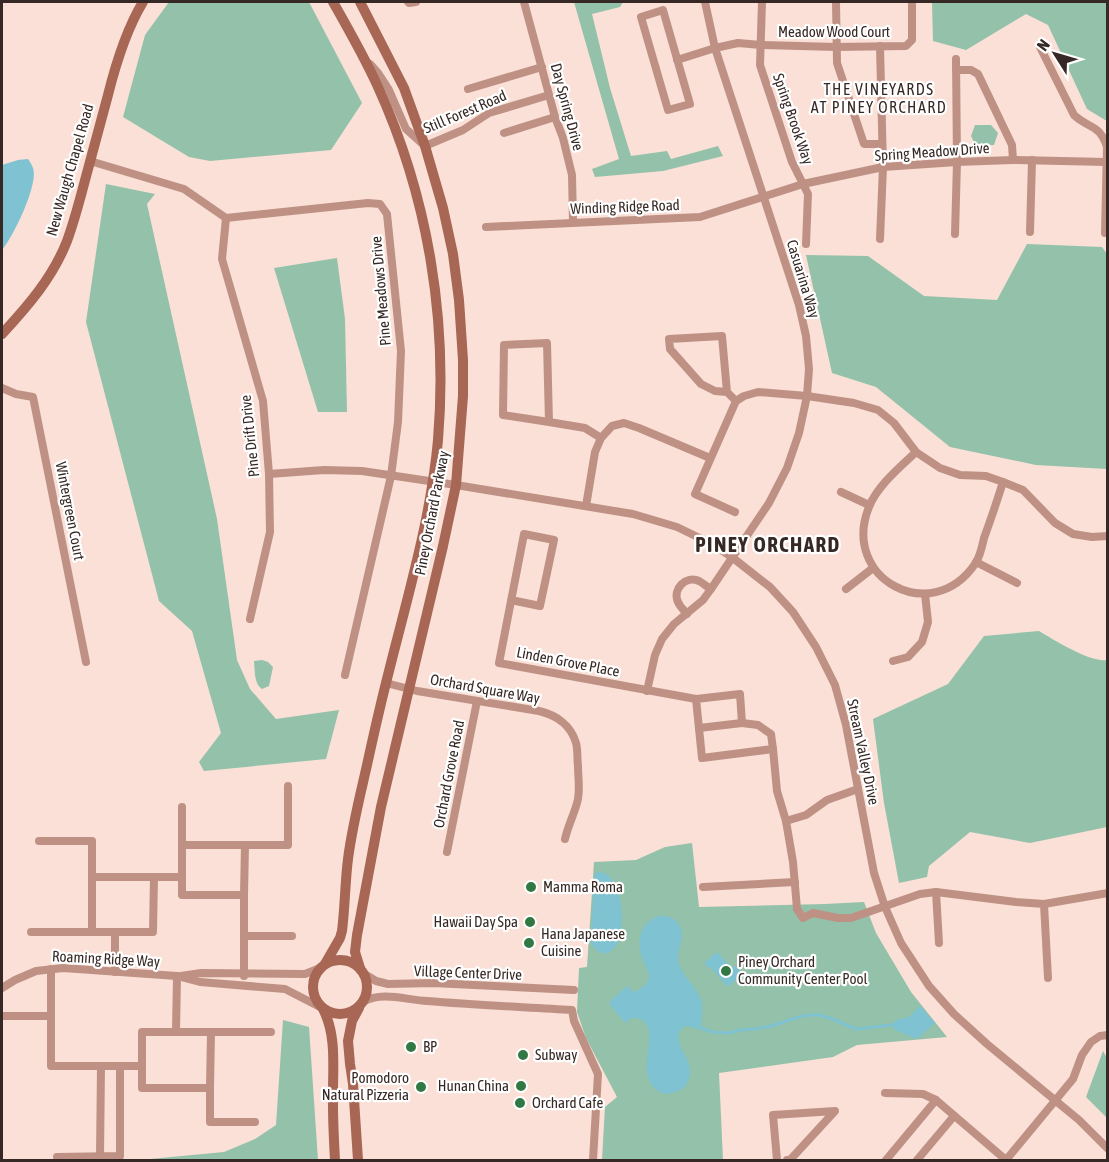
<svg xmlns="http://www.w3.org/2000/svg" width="1109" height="1162" viewBox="0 0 1109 1162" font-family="'Asap Condensed',sans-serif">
  <rect width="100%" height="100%" fill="#fae0d7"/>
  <g fill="#93c1a9">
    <polygon points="169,2 309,2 362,103 331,150 210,161 189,157 123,117 145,35"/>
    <polygon points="574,2 623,2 620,7 592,14 610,88 631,156 667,151 671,159 718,146 723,156 663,171 595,177 592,169 619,159"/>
    <polygon points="932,2 1107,2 1107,120 1105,120 1087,109 1048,25 1026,14 966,50 933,41"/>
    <polygon points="975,125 991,125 998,133 994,145 976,146 971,136"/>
    <polygon points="106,184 155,194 147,204 217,519 237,660 250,689 276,719 339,710 326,759 204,771 199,762 221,733 192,631 159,601 86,322"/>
    <polygon points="1027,244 1102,247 1107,254 1107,469 1036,465 950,447 876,387 832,373 806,255 868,256 924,296 997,300"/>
    <polygon points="337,258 345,319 347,412 318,412 274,268"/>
    <path d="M 1039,631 C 1054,640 1091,663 1107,660 L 1107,827 L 1030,843 L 970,832 L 929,866 L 927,877 L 899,883 L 884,803 L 873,719 L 948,684 L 984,636 Z"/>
    <path d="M 262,660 L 268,662 L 273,667 L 269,686 L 262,689 C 254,684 255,671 254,661 Z"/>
    <polygon points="692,843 699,907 825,904 864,902 876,933 911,992 947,1037 857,1045 833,1057 719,1073 723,1160 602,1160 605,1107 617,1097 586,1038 577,1012 579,968 587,967 594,862 636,860 665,847"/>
    <polygon points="283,1020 309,1027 318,1160 142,1160 150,1159 224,1152 255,1139 276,1125"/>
    <polygon points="1103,1051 1107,1058 1107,1118 1086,1097"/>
  </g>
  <g fill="#7fc2d2">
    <path d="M 28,159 C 30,162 32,165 33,168 C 39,184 13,237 2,250 L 2,165 L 18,160 Z"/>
    <path d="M 600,872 C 623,875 626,926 618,942 C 611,957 598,957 591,943 L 594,876 L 596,873 Z"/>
    <path d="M 659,916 C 667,916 675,917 679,925 C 686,935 678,947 678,958 C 679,974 696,985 701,999 C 704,1009 701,1018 701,1028 L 699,1029 L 687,1026 L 682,1028 L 678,1035 C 679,1039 680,1045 681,1049 C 682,1050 686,1056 686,1057 C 693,1069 692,1086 676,1092 C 670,1094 664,1095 658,1091 C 631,1072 664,1031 640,1019 C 638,1018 634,1018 631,1018 L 625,1023 L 610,1005 L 610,1001 L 627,986 L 632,991 C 638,991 636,992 641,988 C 657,978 644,968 641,955 C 637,936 641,923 659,916 Z"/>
    <polygon points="717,952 730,966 736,967 742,974 728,987 711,968 709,968 704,963"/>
    <polygon points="920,1006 935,1023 917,1039 895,1030 892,1025 896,1020 909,1017"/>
  </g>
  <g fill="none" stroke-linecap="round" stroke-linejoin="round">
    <polyline stroke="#7fc2d2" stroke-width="3" points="701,1028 712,1032 730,1033 740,1030 755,1029 771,1026 802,1016 812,1015 819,1015 830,1018 856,1029 892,1025"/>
    <g stroke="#bf9184" stroke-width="8">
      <polyline points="408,2 409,3 416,2"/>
      <polyline points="524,2 555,117 563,138 572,175 573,222"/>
      <polyline points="762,2 760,65 792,162 808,194 806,244"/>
      <polyline points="836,2 837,63 864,144 882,144"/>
      <polygon points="663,10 690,104 668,110 641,17"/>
      <path d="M 1040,47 L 1074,115 C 1089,129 1100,124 1107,147 L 1105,233"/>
      <polyline points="677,60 715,48 738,43 761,45 836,47 906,46 912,40 912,2"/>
      <polyline points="370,64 378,73 389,90 406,129 425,146 463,130 489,113 549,95"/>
      <polyline points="956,70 971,70 978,74 1012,145 1013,160"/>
      <polyline points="468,89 542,67"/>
      <polyline points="504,133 555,117"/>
      <polyline points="90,161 184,189 226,218 368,203 380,204 387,214 401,351 398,422 391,476 345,675"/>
      <polyline points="226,218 222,259 263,401 269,474 270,532 250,619"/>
      <polyline points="486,227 700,217 803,184 883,167 957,162 1013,160 1107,162"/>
      <polyline points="1030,232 1032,160"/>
      <polyline points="955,234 957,162 956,59"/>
      <polyline points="880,239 883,167 880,46"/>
      <polyline points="2,388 16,394 33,397 86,662"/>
      <polyline points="727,392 715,391 701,384 670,349 669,339 722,336 727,392 736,401"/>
      <polyline points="549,422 503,415 504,345 547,343 549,422 585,428 601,438"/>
      <path d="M 916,452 C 900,467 877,486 869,507 C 840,578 931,628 975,564 C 980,557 982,547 984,538 C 991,519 997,501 1003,482"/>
      <polyline points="269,474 324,470 362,471 456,485 633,514 677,527 712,544 733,558 770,587 793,612 816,647 835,685 846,725 874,873 885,907 901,943 929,986 954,1014 987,1044 1079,1120 1108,1149"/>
      <polyline points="841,492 869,505"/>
      <polyline points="586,506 595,452 601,438 612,426 624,423 639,428 710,458"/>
      <polyline points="735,512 695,494 736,401 744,396 758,392 807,396 854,403 878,410 894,423 916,452 940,468 960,475 986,476 1003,482 1023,490 1055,523 1073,534 1092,537 1108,536"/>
      <polyline points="976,562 1017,583"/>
      <polyline points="846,589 873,568"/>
      <polyline points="511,600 540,606 554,540 524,534 499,663 696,699 702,758 773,749 771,734 758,725 742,723 740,694 696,699"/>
      <path d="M 687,614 C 684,610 680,607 678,602 C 672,589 686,575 699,581 C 703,583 707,587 711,589"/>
      <polyline points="893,661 908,657 922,642 928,622 925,594"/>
      <path d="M 386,683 L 417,691 L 539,711 C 556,715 571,725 576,743 C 578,750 577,759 578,766 C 578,777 580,788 578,799 C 575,813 568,825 565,839"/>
      <polyline points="647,691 655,655 662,639 674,624 703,600 711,589 769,503 787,468 799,433 807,396 809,369 806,336 799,305 715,48 705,2"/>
      <polyline points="699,728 742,723"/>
      <polyline points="773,749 777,791 786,821 793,862 797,909 803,918 813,913 838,918 851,918 920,894 936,892 1016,902 1044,904 1108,893"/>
      <polyline points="786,821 806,815 827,800 858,789"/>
      <polyline points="39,841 92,841 92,877"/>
      <polyline points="182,845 182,807"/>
      <polyline points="245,845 288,845 288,786"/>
      <polyline points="447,852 477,701"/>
      <polyline points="182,877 182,845 245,845 244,895"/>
      <polyline points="703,887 795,882"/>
      <polyline points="936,892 939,943"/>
      <polyline points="1044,904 1048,978"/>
      <polyline points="31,932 153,932 154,877 182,877 182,895 244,895 244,936 292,936"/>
      <polyline points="92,932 92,877 154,877"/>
      <polyline points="51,969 51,1066 142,1066 142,1032 211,1032 210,1088 142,1088 142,1066"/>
      <polyline points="115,972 115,932"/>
      <polyline points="363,973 376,981 388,984 433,983 574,990"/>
      <polyline points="181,976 201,973 305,974 320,968"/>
      <polyline points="244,976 244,936"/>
      <polyline points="2,988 15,980 36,971 63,968 177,976 200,982 285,989 320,1007"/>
      <path d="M 363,1002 C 382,991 406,1000 427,1001 C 475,1005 524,1007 572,1010 L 574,1021 L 598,1074 L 593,1160"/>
      <polyline points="2,1016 51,1016"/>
      <polyline points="176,1032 177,976"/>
      <polyline points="211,1032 271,1032"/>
      <polyline points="210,1088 210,1122 255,1122"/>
      <polyline points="885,1093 923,1094 936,1100 1006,1160"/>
      <polyline points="57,1157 120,1156 120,1066"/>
      <polyline points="100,1157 101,1066"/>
      <polyline points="777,1160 773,1115 835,1111 790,1160 787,1160"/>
      <polyline points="886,1160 936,1100"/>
      <polyline points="917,1160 954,1116"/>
      <polyline points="1006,1160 1073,1079 1082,1055 1091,1042 1100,1036 1108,1035"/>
    </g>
    <g stroke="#a86655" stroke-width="10">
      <polyline points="360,2 404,88 425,146 443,208 453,254 459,300 463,360 463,396 456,485 443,546 381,807 357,935 355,952 360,968"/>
      <path d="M 2,334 C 28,306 53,277 67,241 C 74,222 79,203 84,184 C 92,154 100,125 108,95 C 116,63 126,30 143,2"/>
      <circle cx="340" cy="987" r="27"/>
      <path d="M 325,964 L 340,938 L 342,931 C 345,907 345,883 348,859 C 352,827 360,796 367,765 C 374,733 381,702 389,671 C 408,595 431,518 438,440 C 448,319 428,197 378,87 C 365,58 349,30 333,2"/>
      <path d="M 323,1009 C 338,1037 332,1074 333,1105 C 333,1123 334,1142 335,1160"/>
      <polyline points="358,1160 353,1084 350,1064 348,1041 352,1021 359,1008"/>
    </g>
  </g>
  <g fill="#317845" stroke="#fff" stroke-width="2">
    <circle cx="531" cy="887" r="6"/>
    <circle cx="530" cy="922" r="6"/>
    <circle cx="529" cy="943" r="6"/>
    <circle cx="726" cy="971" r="6"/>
    <circle cx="411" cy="1047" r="6"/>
    <circle cx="523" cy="1055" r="6"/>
    <circle cx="521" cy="1086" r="6"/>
    <circle cx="421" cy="1087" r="6"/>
    <circle cx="520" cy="1103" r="6"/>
  </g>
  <g text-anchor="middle" stroke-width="4.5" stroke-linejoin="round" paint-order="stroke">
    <g font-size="15" fill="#362925" stroke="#fff">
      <text x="834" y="37">Meadow Wood Court</text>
      <text transform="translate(567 107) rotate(75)" y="5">Day Spring Drive</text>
      <text transform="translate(465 112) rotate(-23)" y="5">Still Forest Road</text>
      <text transform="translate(793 119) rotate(71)" y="5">Spring Brook Way</text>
      <text transform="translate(932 152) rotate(-4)" y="5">Spring Meadow Drive</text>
      <text transform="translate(70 170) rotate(-74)" y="5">New Waugh Chapel Road</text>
      <text transform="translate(625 207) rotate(-2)" y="5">Winding Ridge Road</text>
      <text transform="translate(803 279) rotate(73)" y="5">Casuarina Way</text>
      <text transform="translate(381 291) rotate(-95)" y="5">Pine Meadows Drive</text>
      <text transform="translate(250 436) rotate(-96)" y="5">Pine Drift Drive</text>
      <text transform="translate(70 511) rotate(79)" y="5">Wintergreen Court</text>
      <text transform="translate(432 513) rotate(-79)" y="5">Piney Orchard Parkway</text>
      <text transform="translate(568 662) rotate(11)" y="5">Linden Grove Place</text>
      <text transform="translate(485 689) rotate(10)" y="5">Orchard Square Way</text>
      <text transform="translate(863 752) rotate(78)" y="5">Stream Valley Drive</text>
      <text transform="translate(449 774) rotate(-79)" y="5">Orchard Grove Road</text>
      <text transform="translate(106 959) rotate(3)" y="5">Roaming Ridge Way</text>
      <text transform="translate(468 973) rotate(2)" y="5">Village Center Drive</text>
    </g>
    <g font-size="15" fill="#362925" stroke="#fff" text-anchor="start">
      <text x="543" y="892">Mamma Roma</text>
      <text x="518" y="927" text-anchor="end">Hawaii Day Spa</text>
      <text x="541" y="939">Hana Japanese<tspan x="541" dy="17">Cuisine</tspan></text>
      <text x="738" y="967">Piney Orchard<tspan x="738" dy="17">Community Center Pool</tspan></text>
      <text x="423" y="1052">BP</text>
      <text x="535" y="1060">Subway</text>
      <text x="409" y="1083" text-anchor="end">Pomodoro<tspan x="409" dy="17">Natural Pizzeria</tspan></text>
      <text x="509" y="1091" text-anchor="end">Hunan China</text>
      <text x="532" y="1108">Orchard Cafe</text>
    </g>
    <g font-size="16" letter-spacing="1.5" fill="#362925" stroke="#fff">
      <text x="879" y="95">THE VINEYARDS<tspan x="879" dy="18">AT PINEY ORCHARD</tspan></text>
    </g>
    <g font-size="21" font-weight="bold" letter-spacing="1.5" fill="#362925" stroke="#fff">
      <text x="768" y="552">PINEY ORCHARD</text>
    </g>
  </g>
  <rect width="1109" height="1162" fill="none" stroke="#362925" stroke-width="6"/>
  <g transform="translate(1055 54) rotate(307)" stroke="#ffffff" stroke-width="4.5" paint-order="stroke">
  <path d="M0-4.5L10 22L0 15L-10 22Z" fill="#362925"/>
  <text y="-9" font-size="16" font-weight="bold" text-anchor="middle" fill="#362925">N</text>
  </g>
</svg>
